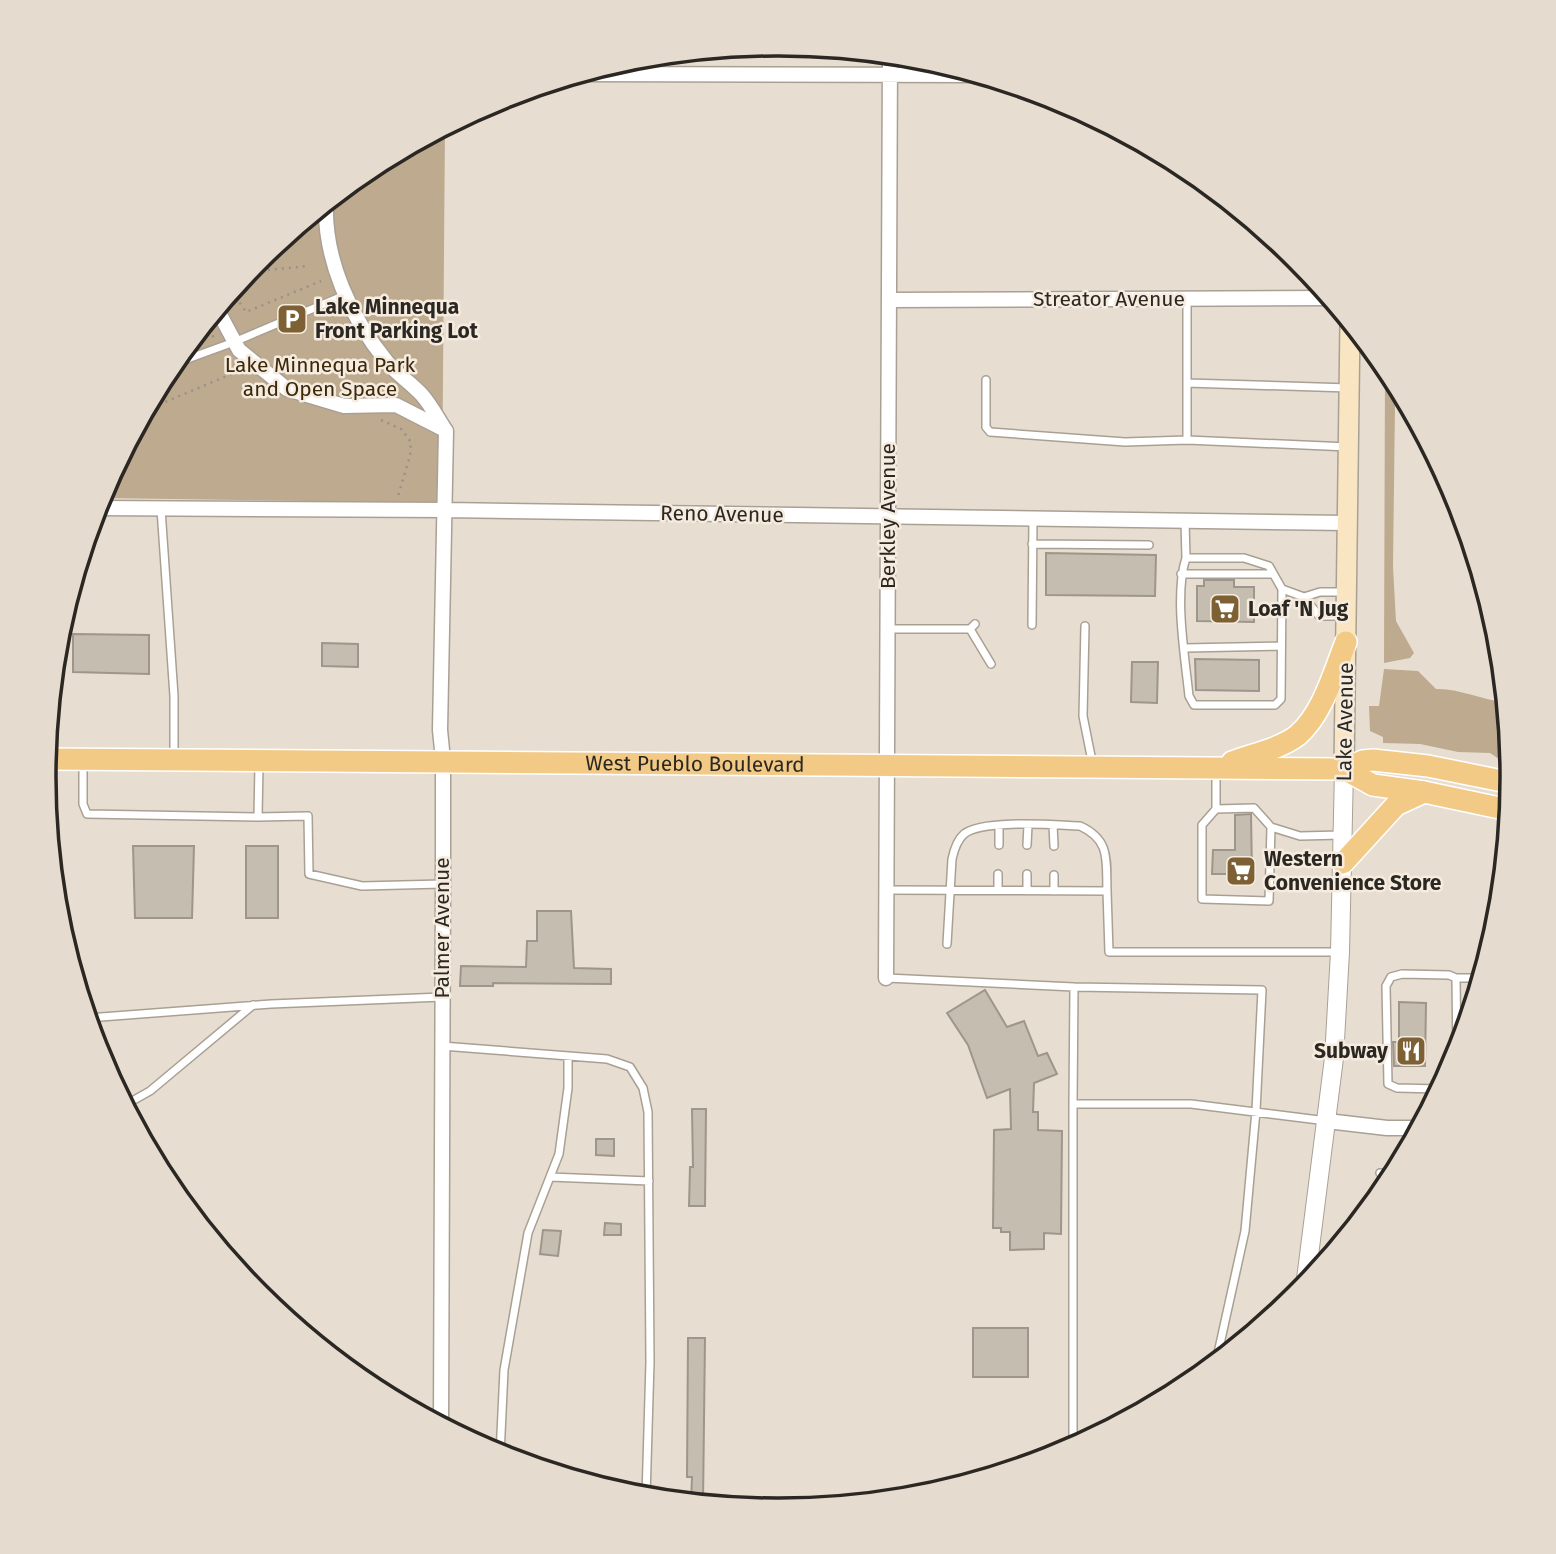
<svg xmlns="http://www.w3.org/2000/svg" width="1556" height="1554" font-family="'Fira Sans',sans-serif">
<rect width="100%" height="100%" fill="#e7ded1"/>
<path fill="#beab8f" d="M445,127l-3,376 -343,-5 68,-128 91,-111 111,-91z
M1385,365l12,21 -2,18 -2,163 3,54 18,32 -4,5 -26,5z
M1384,669l34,2 18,18c23,-1 45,11 69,13l6,61 -9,-2 -12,-8 -32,-1 -38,-8 -37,-1v-6l-13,-6 -1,-25h10z"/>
<path fill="#c6bdb1" stroke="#9e968a" stroke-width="2" d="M1046,553l110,2 -1,41 -109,-1z
M1204,580h30v7h20v35l-57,-1v-35h7z
M73,634l76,1v39l-76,-2z
M322,643l36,1v23l-36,-1z
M1195,659l64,1v31l-63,-1z
M1132,662h26l-1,41 -26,-1z
M1251,814l1,60h-40l1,-24h22v-35z
M133,846h61l-2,72h-57z
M246,846h32v72h-32z
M537,911h34l3,57 37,1v15l-118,-1v3h-33l1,-20 65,1 1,-26h10z
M985,990l22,37 17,-6 14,35 9,-3 10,21 -23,9 -1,29h5v18l24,1 -1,103 -17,-1v16l-34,1v-18h-9v-4h-8l1,-98 17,-1 -1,-40 -23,9 -19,-53 -21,-32z
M1399,1002l27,1 -1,63h-31l-1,-24h6z
M692,1109h14l-1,97h-16l1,-39h3z
M596,1139h18v17l-18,-1z
M605,1223l16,1v11h-17z
M543,1230l18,1 -3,25 -18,-2z
M973,1328h55v49h-55z
M688,1338h17l-2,165 -12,-1 1,-25h-5z"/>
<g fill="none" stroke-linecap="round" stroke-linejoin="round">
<g stroke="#a9a094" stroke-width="10">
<path id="service" d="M1187,298v142l161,7
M185,348l5,10
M171,365l63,-23 111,-47
M986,380v47l4,5 135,10 62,-2
M1187,383l162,5
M161,509l13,187v60
M1185,521l1,37h58l25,8 13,23 22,8
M1032,544l117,1
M1186,558c-12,36 -1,99 3,138l5,9h81l6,-6 1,-110
M1181,574h92
M1344,616h-25l-15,-19 16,-5h26
M1032,625l1,-107
M1085,626l-2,90 10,50
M888,629h82l5,-5
M970,629l21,35
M1185,648l96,-2
M83,763v41l4,10 171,3
M259,765l-1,52 50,-1 1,58 53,12 80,-2
M1216,771v38l38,-1 17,19 29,9 42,-1
M1216,809l-14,16v74l67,2 2,-74
M1053,825l1,21
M999,845v-20
M1027,845l1,-20
M1027,874v17
M887,890l220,1 2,61h231
M998,890v-16
M1054,891v-16
M947,944l5,-85c2,-9 5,-19 12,-25 18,-15 91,-9 116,-8 31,14 26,35 27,65
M887,978l187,9 -1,117h118l136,17
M1074,987l188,3 -6,121 -11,120 -29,131
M88,1018l183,-14 171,-7
M442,1046l165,13 23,8 13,21 5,24 2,250 -4,135
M1457,1056l-1,-78h25
M1439,1089l-42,-1 -9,-4 -2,-98 5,-9 11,-3 47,1 7,3
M125,1105l25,-14 103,-86
M1380,1173h15
M550,1177l99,4
M1073,1448v-344
M500,1455l4,-85 24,-137 31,-79 9,-66v-32"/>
</g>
<g stroke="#a9a094" stroke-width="17">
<path id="minor" d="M580,74l397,1
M326,203c-2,58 25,115 61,159 10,12 24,21 35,33 9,10 16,24 24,36l-6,299 3,30v124l-2,541
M889,300l441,-2
M217,309l22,41 48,39 57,17 52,-1 49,25
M96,508l350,2 901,13
M886,978l4,-923
M1327,1121l60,7h32"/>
</g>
<g stroke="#a9a094" stroke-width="20">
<path id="tertiary" d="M1305,1287l29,-229 6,-106 4,-183"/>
</g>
<g stroke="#a9a094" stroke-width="22">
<path id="secondary" d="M1344,769l6,-446"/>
</g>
<g stroke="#fff" stroke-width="24">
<g id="primary">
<path id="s1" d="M46,759l1298,10 19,-8 10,-1 55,6 84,17"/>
<path d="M1232,762c21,-8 48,-13 66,-27 25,-22 36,-63 48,-93"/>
<path d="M1344,769l29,16 51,7 85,18"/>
<path d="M1343,863l53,-58 28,-13"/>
</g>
</g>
<path stroke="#989188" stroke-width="2.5" stroke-dasharray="2 5" stroke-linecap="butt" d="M247,272l61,-6
M232,291l14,21 75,-31
M206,323l8,15
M146,410l95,-40
M381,420l20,9 10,13 -1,14 -12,40"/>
<use href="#service" stroke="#fff" stroke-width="7"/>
<use href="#minor" stroke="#fff" stroke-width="14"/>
<use href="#tertiary" stroke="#fff" stroke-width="18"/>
<use href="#secondary" stroke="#f9e5c2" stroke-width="19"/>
<use href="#primary" stroke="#f2ca86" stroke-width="21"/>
</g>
<defs>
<g id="parking-square" transform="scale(1.575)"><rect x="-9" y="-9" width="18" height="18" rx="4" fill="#7d6034" stroke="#f5ebde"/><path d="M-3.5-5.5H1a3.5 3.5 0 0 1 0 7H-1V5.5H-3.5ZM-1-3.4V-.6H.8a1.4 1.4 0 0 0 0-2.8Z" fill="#fff"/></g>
<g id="supermarket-square" transform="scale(1.575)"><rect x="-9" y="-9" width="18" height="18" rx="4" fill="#7d6034" stroke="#f5ebde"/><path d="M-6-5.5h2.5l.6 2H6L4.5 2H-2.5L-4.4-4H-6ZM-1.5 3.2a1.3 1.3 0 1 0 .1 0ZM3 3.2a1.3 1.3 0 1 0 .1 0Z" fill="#fff"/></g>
<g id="restaurant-square" transform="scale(1.575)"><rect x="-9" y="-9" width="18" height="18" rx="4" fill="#7d6034" stroke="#f5ebde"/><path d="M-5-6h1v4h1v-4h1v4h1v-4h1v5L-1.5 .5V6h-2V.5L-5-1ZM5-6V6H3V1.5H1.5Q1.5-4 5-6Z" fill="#fff"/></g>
</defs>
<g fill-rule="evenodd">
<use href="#parking-square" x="292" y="319"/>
<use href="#supermarket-square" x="1225" y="609"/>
<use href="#supermarket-square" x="1241" y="871"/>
<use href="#restaurant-square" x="1411" y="1051"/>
</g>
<g text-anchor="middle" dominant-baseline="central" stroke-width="5" stroke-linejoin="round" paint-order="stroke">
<g font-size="21" fill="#2b2722" stroke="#f5ebde">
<text x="1109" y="299">Streator Avenue</text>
<text transform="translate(722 514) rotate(1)">Reno Avenue</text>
<text transform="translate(888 516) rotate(-90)">Berkley Avenue</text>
<text transform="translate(1345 722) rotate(-89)">Lake Avenue</text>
<text stroke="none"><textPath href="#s1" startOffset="649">West Pueblo Boulevard</textPath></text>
<text transform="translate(442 928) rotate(-90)">Palmer Avenue</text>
</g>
<g font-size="21" font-weight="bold" fill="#2b2722" stroke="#f5ebde" text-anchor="start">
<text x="315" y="307">Lake Minnequa<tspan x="315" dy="24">Front Parking Lot</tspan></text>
<text x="1248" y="609">Loaf 'N Jug</text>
<text x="1264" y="859">Western<tspan x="1264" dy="24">Convenience Store</tspan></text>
<text x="1388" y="1051" text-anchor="end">Subway</text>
</g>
<g font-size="21" fill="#3c290a" stroke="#f5ebde">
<text x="320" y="365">Lake Minnequa Park<tspan x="320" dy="24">and Open Space</tspan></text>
</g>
</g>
<path d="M0 0H1556V1554H0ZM777 56H779A721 721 0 0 1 1500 777V777A721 721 0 0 1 779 1498H777A721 721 0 0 1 56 777V777A721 721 0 0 1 777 56Z" fill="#e5dbcf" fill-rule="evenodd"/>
<path fill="none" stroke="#2b2722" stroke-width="3.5" d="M777 56H779A721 721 0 0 1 1500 777V777A721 721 0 0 1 779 1498H777A721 721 0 0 1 56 777V777A721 721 0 0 1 777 56Z"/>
</svg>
